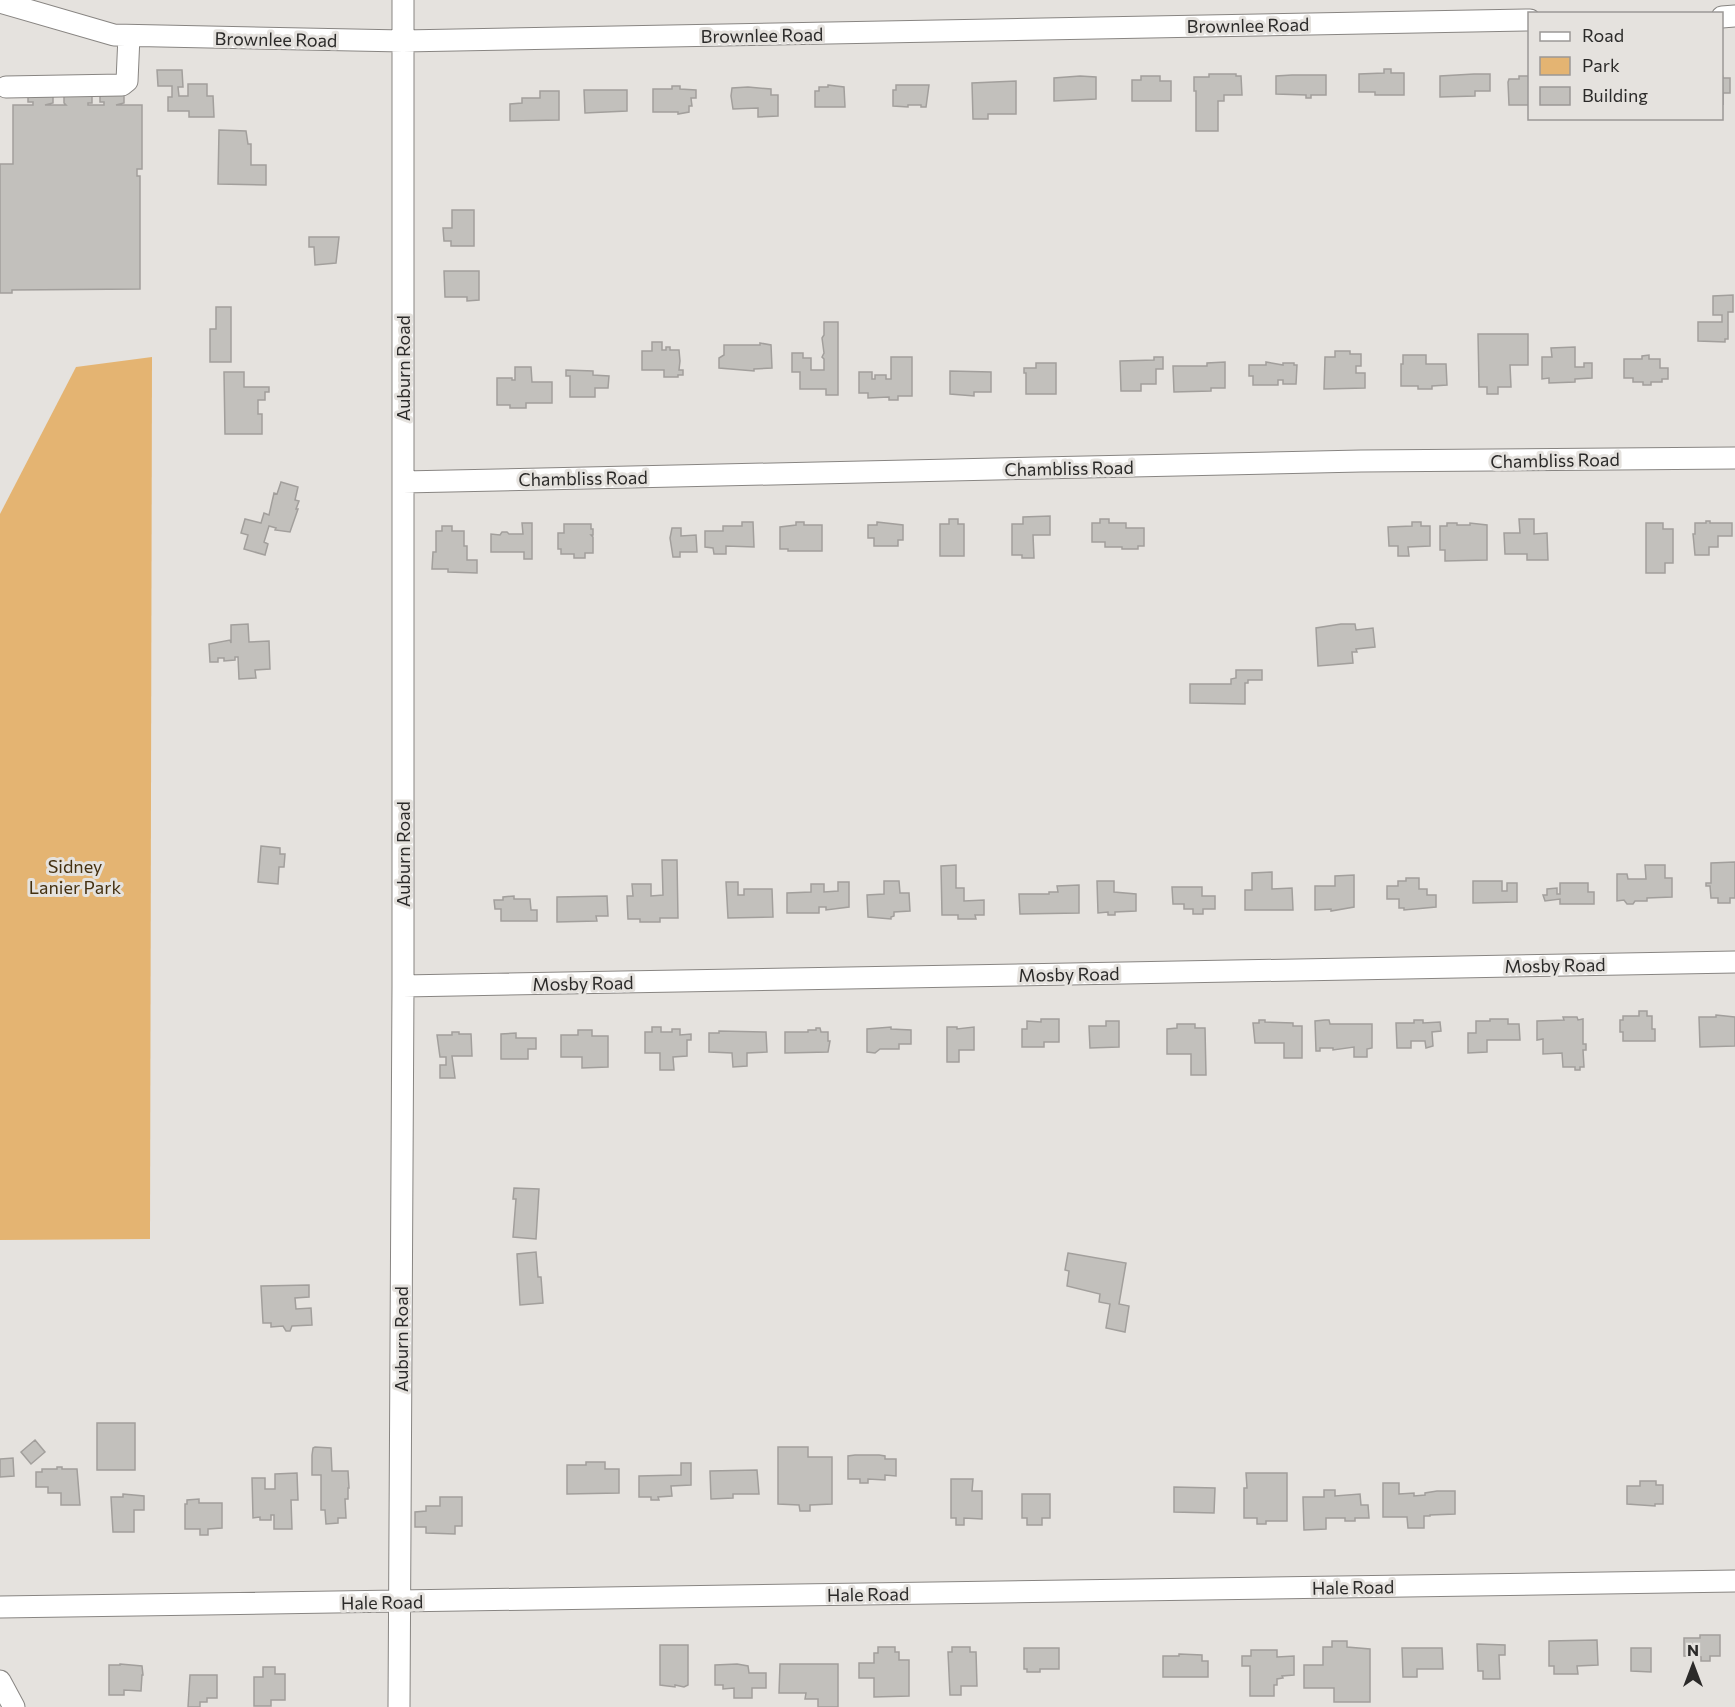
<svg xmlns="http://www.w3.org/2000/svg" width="1735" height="1707" font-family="Commissioner,sans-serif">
<rect width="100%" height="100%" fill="#e5e2de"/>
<path fill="#e4b472" d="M152,357l-2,882 -150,1v-726l76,-147z"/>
<path fill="#c2c0bc" stroke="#a29f9c" stroke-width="1.5" d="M1384,69h7v4h13v22h-29v-3h-16v-18l25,-1z
M157,70h25l1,17h-5l1,9h9v-12h19v12h6l1,21h-25v-6h-21v-14h4v-11h-14z
M1722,73l1,5h7v15h-7v12z
M1209,74h27v2h5l1,19h-18v6h-6v30h-22v-40h-2v-14h15z
M1474,74h16v17h-15v5l-35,1v-21z
M1292,75h34v20h-15v3h-5v-3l-30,-1v-18z
M1080,76l16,1v22l-42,2v-23z
M1141,76h19v5h11v20h-39v-21h9z
M1519,76h9l2,4v25h-21l-1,-23 1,-3h10z
M1016,81v33h-28v5h-15l-1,-36z
M828,85l16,2 1,20h-30v-16h4v-4h9z
M896,85h33l-3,22h-5v-2h-13v2l-15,-1v-16h3z
M672,86h8v3l16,1v8h-5l1,8h-3v6l-11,2v-2h-25v-23h19z
M748,87l23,2v6h7v21l-20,1v-9l-25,1 -2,-13 1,-8z
M584,90h43v21l-42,2z
M540,91h19v29l-49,1v-17l12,-1v-5h18z
M28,94h25v9l-8,2h21l-2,-2v-9h28v9h-4v2h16v-3h-4v-8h24v9l-8,2h26v64h-5v7h3v113l-128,1v3h-12v-129h13v-59h20v-3h-5z
M219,130l27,1 2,13h3v21h15v20l-48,-1z
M452,210h22v36h-23v-5h-7l-1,-13h9z
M309,237h30l-3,26 -21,2 -1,-18h-5z
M444,271h35v29l-12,1v-4h-22z
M1733,295v17h-5v27h-3v3l-27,-1v-19h24v-7h-9v-19z
M216,307h15v55h-21v-33h6z
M824,322h14v73h-12v-6h-26v-17h-8v-19h11v5h8v12h13v-11l-2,-2 2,-4 -2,-15 2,-3z
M1478,334h50v31h-18l1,22h-13v7h-11v-7h-8z
M652,342h10v8h4v-3h4v3h9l1,11 -1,9h4v5h-5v2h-14v-7h-22v-19h10z
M760,343l11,2 1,23 -18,1v2l-35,-3v-10l5,-3v-10h36z
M1575,347v20h9v-4h8v15l-17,1v3l-26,1v-5l-7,1v-22h10l-1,-9z
M1335,351h15v3h11v12h-5v7h9v15l-41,1 1,-32h10z
M1403,355h23v9h20l1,21 -15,1v3h-14v-3h-17v-22h2z
M1649,355v4h11v9h8v11h-6v3h-11v3h-8v-3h-10v-4h-9v-19h18v-3z
M891,357h21v39h-14v4h-9v-3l-21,1v-5h-9v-21h13v7h3v-4h11v4h5z
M1154,357h9v12h-7v15h-15v7h-20l-1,-30 34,-1z
M1225,362v26h-14v3l-37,1 -1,-26h34v-3z
M1266,362l17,3v-2h11v2h3l-1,19h-13v-4h-5v5h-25v-9h-4v-11h17z
M1036,363h20v31h-30v-21h-2v-5h12z
M515,367h16l1,15h20v21h-26v5h-16v-3h-13v-27h15v2h3z
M566,370l27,1v4l16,1 -1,12h-13v9h-25v-21h-4z
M950,371l41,1v20h-17v4l-24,-2z
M224,372h20v15h25v5h-4v8h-7v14h4v20h-37z
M281,482l17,5 -3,13 4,1 -3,8h2l-8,23 -15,-2 1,-2 -7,-2 -5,16 4,2 -3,11 -21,-6 4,-14 -7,-2 4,-14 16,4 3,-10 5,2 5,-22 3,1z
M1050,516v19h-17l1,23h-12v-3h-10v-31h11v-7z
M949,519h9v5h6v32h-24v-32h9z
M1100,519h9v4h17v5h18v18h-6v3h-16v-2h-17v-5h-13v-19h8z
M1519,519h15v15l13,-1 1,27h-21v-6h-22l-1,-21h16z
M1706,521h4v2h22v13h-14v11h-9v8h-14l-2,-21h2v-11h11z
M742,522h11l1,25 -28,-1v8h-12l-1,-6 -8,-1v-16h18v-5h19z
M796,522h8v3h18v26h-34v-2h-8v-22l16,-2z
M877,522l26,3v15h-5v6h-24v-8h-6v-13h9z
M1412,522h9v4h9v20l-22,1 1,9h-11v-10h-9l-1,-19 24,-1z
M522,523h10v36h-8v-7h-33v-18l9,1 2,-3h5l2,2h14z
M1447,523h10v2h13v-2l17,2v35l-42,1v-11h-5v-24h7z
M1646,523h17v6h10v34h-8v10h-19z
M564,524h27v5h2v6h-2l2,2v16h-8v5h-11v-4h-13v-5h-3v-16h6z
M442,526h10v5h12v15h3v14h10v13l-29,-1v-3h-16l1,-17h3v-21h6z
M672,528h9v8l15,-1 1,17h-17v5h-7l-3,-19z
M248,624l1,18 20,-1 1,28 -15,1 1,8 -17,1 -1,-22h-3v3l-11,1v-3h-6v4h-8l-1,-18 21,-4 1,3v-18z
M1341,624h14l1,6 17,-2 2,19 -19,2 1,3h-5l1,11 -35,3 -2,-38z
M1236,670h26v10h-14v3h-3v21l-55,-1v-19h41v-5l5,-1z
M261,846l19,2v6h5l-1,13h-5l-1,17 -20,-2z
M662,860h15l1,58h-18v4h-20v-3h-12l-1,-23h6l-1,-12h19v12l12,-1z
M1735,862v36h-5v5h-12v-5h-7l-1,-12h-4v-3h5v-20z
M956,865v23h8v13l20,-1v15h-9l1,4h-18v-4h-16l-1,-49z
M1645,865h20v13h7v19l-25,1v3h-12l-2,3h-6l-3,-4 -7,1v-27h10l1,5h18z
M1272,872v17l20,-1 1,22h-48v-20h7v-17z
M1354,875v32l-23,4v-2l-16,1v-24h20v-10z
M1406,878h13v11h8v6h9v12l-32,3v-2h-5v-9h-12v-13h11v-5h8z
M884,881h15l1,12h9l1,18 -16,1v4l-3,1v2l-23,-2 -1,-22 17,-1z
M1097,881h17v11l22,2v17l-21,1v3h-7v-3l-10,1z
M1473,881h29v10h5v-8h10v19l-44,1z
M726,882h12v13h6v-6h28l1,28 -45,1z
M838,882h11v25l-23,3v-3h-7v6h-32v-20l24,-1v-8h13v8l14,-1z
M1560,883h28v9h6v12h-34v-5l-15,2 -2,-6h4v-6l10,-1v6h3z
M1079,885v28l-59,1 -1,-20h30v-2h9l-1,-6z
M1172,887h30v9h13v13h-12v5h-10v-5h-9v-5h-11z
M514,896v3h16l1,11h6v11h-36v-12h-6l-1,-9h9v-3z
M607,896l1,20h-12l1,5 -40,1v-25z
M1639,1011h8v5h5v13h3v12h-32v-9h-3v-12h3v-4h16z
M1716,1015l19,2v29l-35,1 -1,-30h17z
M1563,1017h14l1,3 5,-1v25h3v6h-3l1,17h-4v3h-5v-3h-12l-1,-14 -19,1v-15l-6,1v-19l27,-1z
M1041,1019h18v23h-15v5h-22v-18h5v-8l14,1z
M1490,1019h18v5h11l1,16h-33v12l-19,1v-20h8v-12h14z
M1259,1020h6v2l28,1v3h9v32h-18v-15h-29l-2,-20h6z
M1325,1020h4l1,4h42v24l-5,1v8h-13v-10l-21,3v-2h-13v3h-4l-1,-30z
M1414,1020h9v3l17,-1 1,9 -9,1 1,14 -7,2 -1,-7h-14v7h-14l-1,-25h18z
M1106,1021h13v26l-29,1 -1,-22h17z
M1177,1024h18v4h10l1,47h-15v-21h-24v-25l10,-1z
M652,1027h9v5h11v-3h8v6l11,-1v6h-4v16l-14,1 1,13h-14v-17h-15v-21h7z
M891,1027v2l20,1v14h-12v5h-19l-5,4 -8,-1v-23z
M947,1027h10v2l17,-2v23h-15v12h-12z
M816,1028h4l1,4h7v9h2l-2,11 -43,1v-21h23v-2h8z
M578,1030h14v6h16v31l-26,1v-11h-21v-22h17z
M719,1031l47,1 1,20 -20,1v13l-14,1 -1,-14 -23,-1v-19h10z
M452,1032h7v2h12l1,22h-20l3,22h-15v-13h6v-8h-6l-3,-22h15z
M516,1033v5h20v11h-8v10h-27v-25z
M514,1188l25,1 -3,50 -23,-2 3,-38h-3z
M536,1252l2,25h3l2,26 -23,2 -3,-51z
M1068,1253l58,10 -7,41 10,2 -4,26 -19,-4 4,-24 -11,-2 1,-8 -33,-8 2,-15 -4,-1z
M309,1285v12l-14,1 1,11 15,-1 1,17 -20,1 -2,5h-4l-3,-5 -12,1v-4h-8l-2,-37z
M97,1423h38v47h-38z
M35,1440l10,12 -14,12 -10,-12z
M315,1447l16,1 1,23h16l1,17h-1v11h-3l1,19h-8v5l-12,1 -1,-14h-4v-35h-9v-20l1,-7z
M778,1447h30v10h24v47l-22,1v6h-10l-1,-6 -21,-1z
M855,1455h24l6,1v3h11v17l-11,-1v5l-17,-1v4h-8v-4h-12v-23z
M13,1458l1,18 -14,1v-18z
M586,1462h19v7h14v24l-52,1v-29h19z
M681,1463h10v22l-20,1 1,10 -14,1 1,3h-8v-3h-12v-21l42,-1z
M57,1467h5v2h15l3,36h-19v-12h-13v-6h-12v-15h6v-3h15z
M757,1470l2,24h-26v4l-22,1 -1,-28z
M297,1473l1,27h-7l1,29h-18v-14h-3v5h-11v-3l-7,1 -1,-40h13v11h10v-15z
M1246,1473h41v48h-21v3h-9v-6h-13v-30h3z
M951,1479h22l-1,12h10v28l-18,-1v7h-8v-7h-5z
M1640,1481h16v4h7v19h-8v2l-28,-2v-18h13z
M1383,1483h16v11l15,-1v3l11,-1v-2l12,-2h18v23l-25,1v1h-6v12h-16l-1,-11h-24z
M1174,1487l41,1 -1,25 -40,-1z
M1324,1490h11v6l25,-2 1,11h7l1,13h-14v3h-10v-3h-19v11l-22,1 -1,-33h21z
M123,1494l21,2v14h-10v22h-21l-2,-35h12z
M1022,1494h28v24h-8v7h-15v-7h-5z
M440,1497h22v29h-7v8l-29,-1v-6h-11v-15l11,-1v-5h14z
M199,1499v4h23v25l-14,1v6h-8v-6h-15v-25h2v-4z
M1700,1635h20v21h-10v5h-9v-4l-17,-1v-18h16z
M1597,1640l1,25 -21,1 1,8h-24v-8h-5v-25z
M1332,1641h15v6l23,2v53h-36v-14h-30v-23h19v-18h9z
M1477,1644l28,1v10h-6l1,24h-17v-8h-5z
M660,1645h28v40l-4,2 -9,-2v2l-15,-2z
M878,1647h17v5h4v8h10v36l-35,1v-19h-15v-15h15v-10h4z
M952,1647h18v5h6l1,34h-16v9h-11l-2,-43h4z
M1024,1648h35v21h-19v3h-13v-3h-3z
M1402,1648h40l1,21h-26v8h-14z
M1631,1648h20v24l-20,-1z
M1251,1650h26v7l17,-1v19l-12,1 1,2 -6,1v6h-3v11h-24v-30h-8v-10h9z
M1179,1654l23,1v6h6v16h-45v-21h16z
M120,1664l22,2 1,9h-1l-1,16 -17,-1v5h-15v-30h11z
M737,1664l11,2 1,7h17v15h-14v10h-18v-10l-11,1v-4h-8v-20z
M780,1664h58v43h-20v-8h-13l1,-6h-27z
M263,1667h12v7h10v26h-14v6h-17v-29h9z
M190,1675h27v23h-10v4h-7v5h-12z"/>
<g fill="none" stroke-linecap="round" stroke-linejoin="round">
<g stroke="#888582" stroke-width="23">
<path id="minor" d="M0,2l114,33 289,6 1127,-21
M1722,17l13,-1
M6,87l116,-2 5,-4 2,-45
M403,482l958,-21 374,-3
M403,986l1332,-24
M0,1607l1735,-26
M0,1681l14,26
M399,1707l4,-721v-986"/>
</g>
<use href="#minor" stroke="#fff" stroke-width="21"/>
</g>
<g text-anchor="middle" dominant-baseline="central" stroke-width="6" stroke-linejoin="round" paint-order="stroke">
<g font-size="18" fill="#2b2a29" stroke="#e5e2de">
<text transform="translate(1248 25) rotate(-1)">Brownlee Road</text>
<text transform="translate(762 35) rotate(-1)">Brownlee Road</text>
<text transform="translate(276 39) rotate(1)">Brownlee Road</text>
<text transform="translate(403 368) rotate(-90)">Auburn Road</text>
<text transform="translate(1555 460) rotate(-1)">Chambliss Road</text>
<text transform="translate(1069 468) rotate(-1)">Chambliss Road</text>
<text transform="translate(583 478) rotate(-1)">Chambliss Road</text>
<text transform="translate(403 854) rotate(-90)">Auburn Road</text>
<text transform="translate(1555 965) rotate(-1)">Mosby Road</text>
<text transform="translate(1069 974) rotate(-1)">Mosby Road</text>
<text transform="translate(583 983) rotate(-1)">Mosby Road</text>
<text transform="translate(401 1339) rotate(-90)">Auburn Road</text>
<text transform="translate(1353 1587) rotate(-1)">Hale Road</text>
<text transform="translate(868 1594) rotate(-1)">Hale Road</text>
<text transform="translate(382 1602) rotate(-1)">Hale Road</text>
</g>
<g font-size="18" fill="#443010" stroke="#e5e2de">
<text x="75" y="866">Sidney<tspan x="75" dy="21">Lanier Park</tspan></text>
</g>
</g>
<rect x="1528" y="12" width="195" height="108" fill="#e5e2de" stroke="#9b9896" stroke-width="1.5"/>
<rect x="1540" y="32" width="30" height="9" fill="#ffffff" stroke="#9b9896" stroke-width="1.5"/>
<text x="1582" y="42" font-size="18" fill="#2b2a29">Road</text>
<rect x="1540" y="57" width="30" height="18" fill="#e4b472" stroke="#9b9896" stroke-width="1.5"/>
<text x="1582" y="72" font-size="18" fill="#2b2a29">Park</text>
<rect x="1540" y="87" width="30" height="18" fill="#c2c0bc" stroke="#9b9896" stroke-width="1.5"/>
<text x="1582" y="102" font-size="18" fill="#2b2a29">Building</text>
<g transform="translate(1693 1665)" stroke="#e5e2de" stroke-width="4.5" paint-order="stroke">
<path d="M0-4.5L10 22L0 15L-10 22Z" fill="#2b2a29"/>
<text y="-9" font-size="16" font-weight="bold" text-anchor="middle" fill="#2b2a29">N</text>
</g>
</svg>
